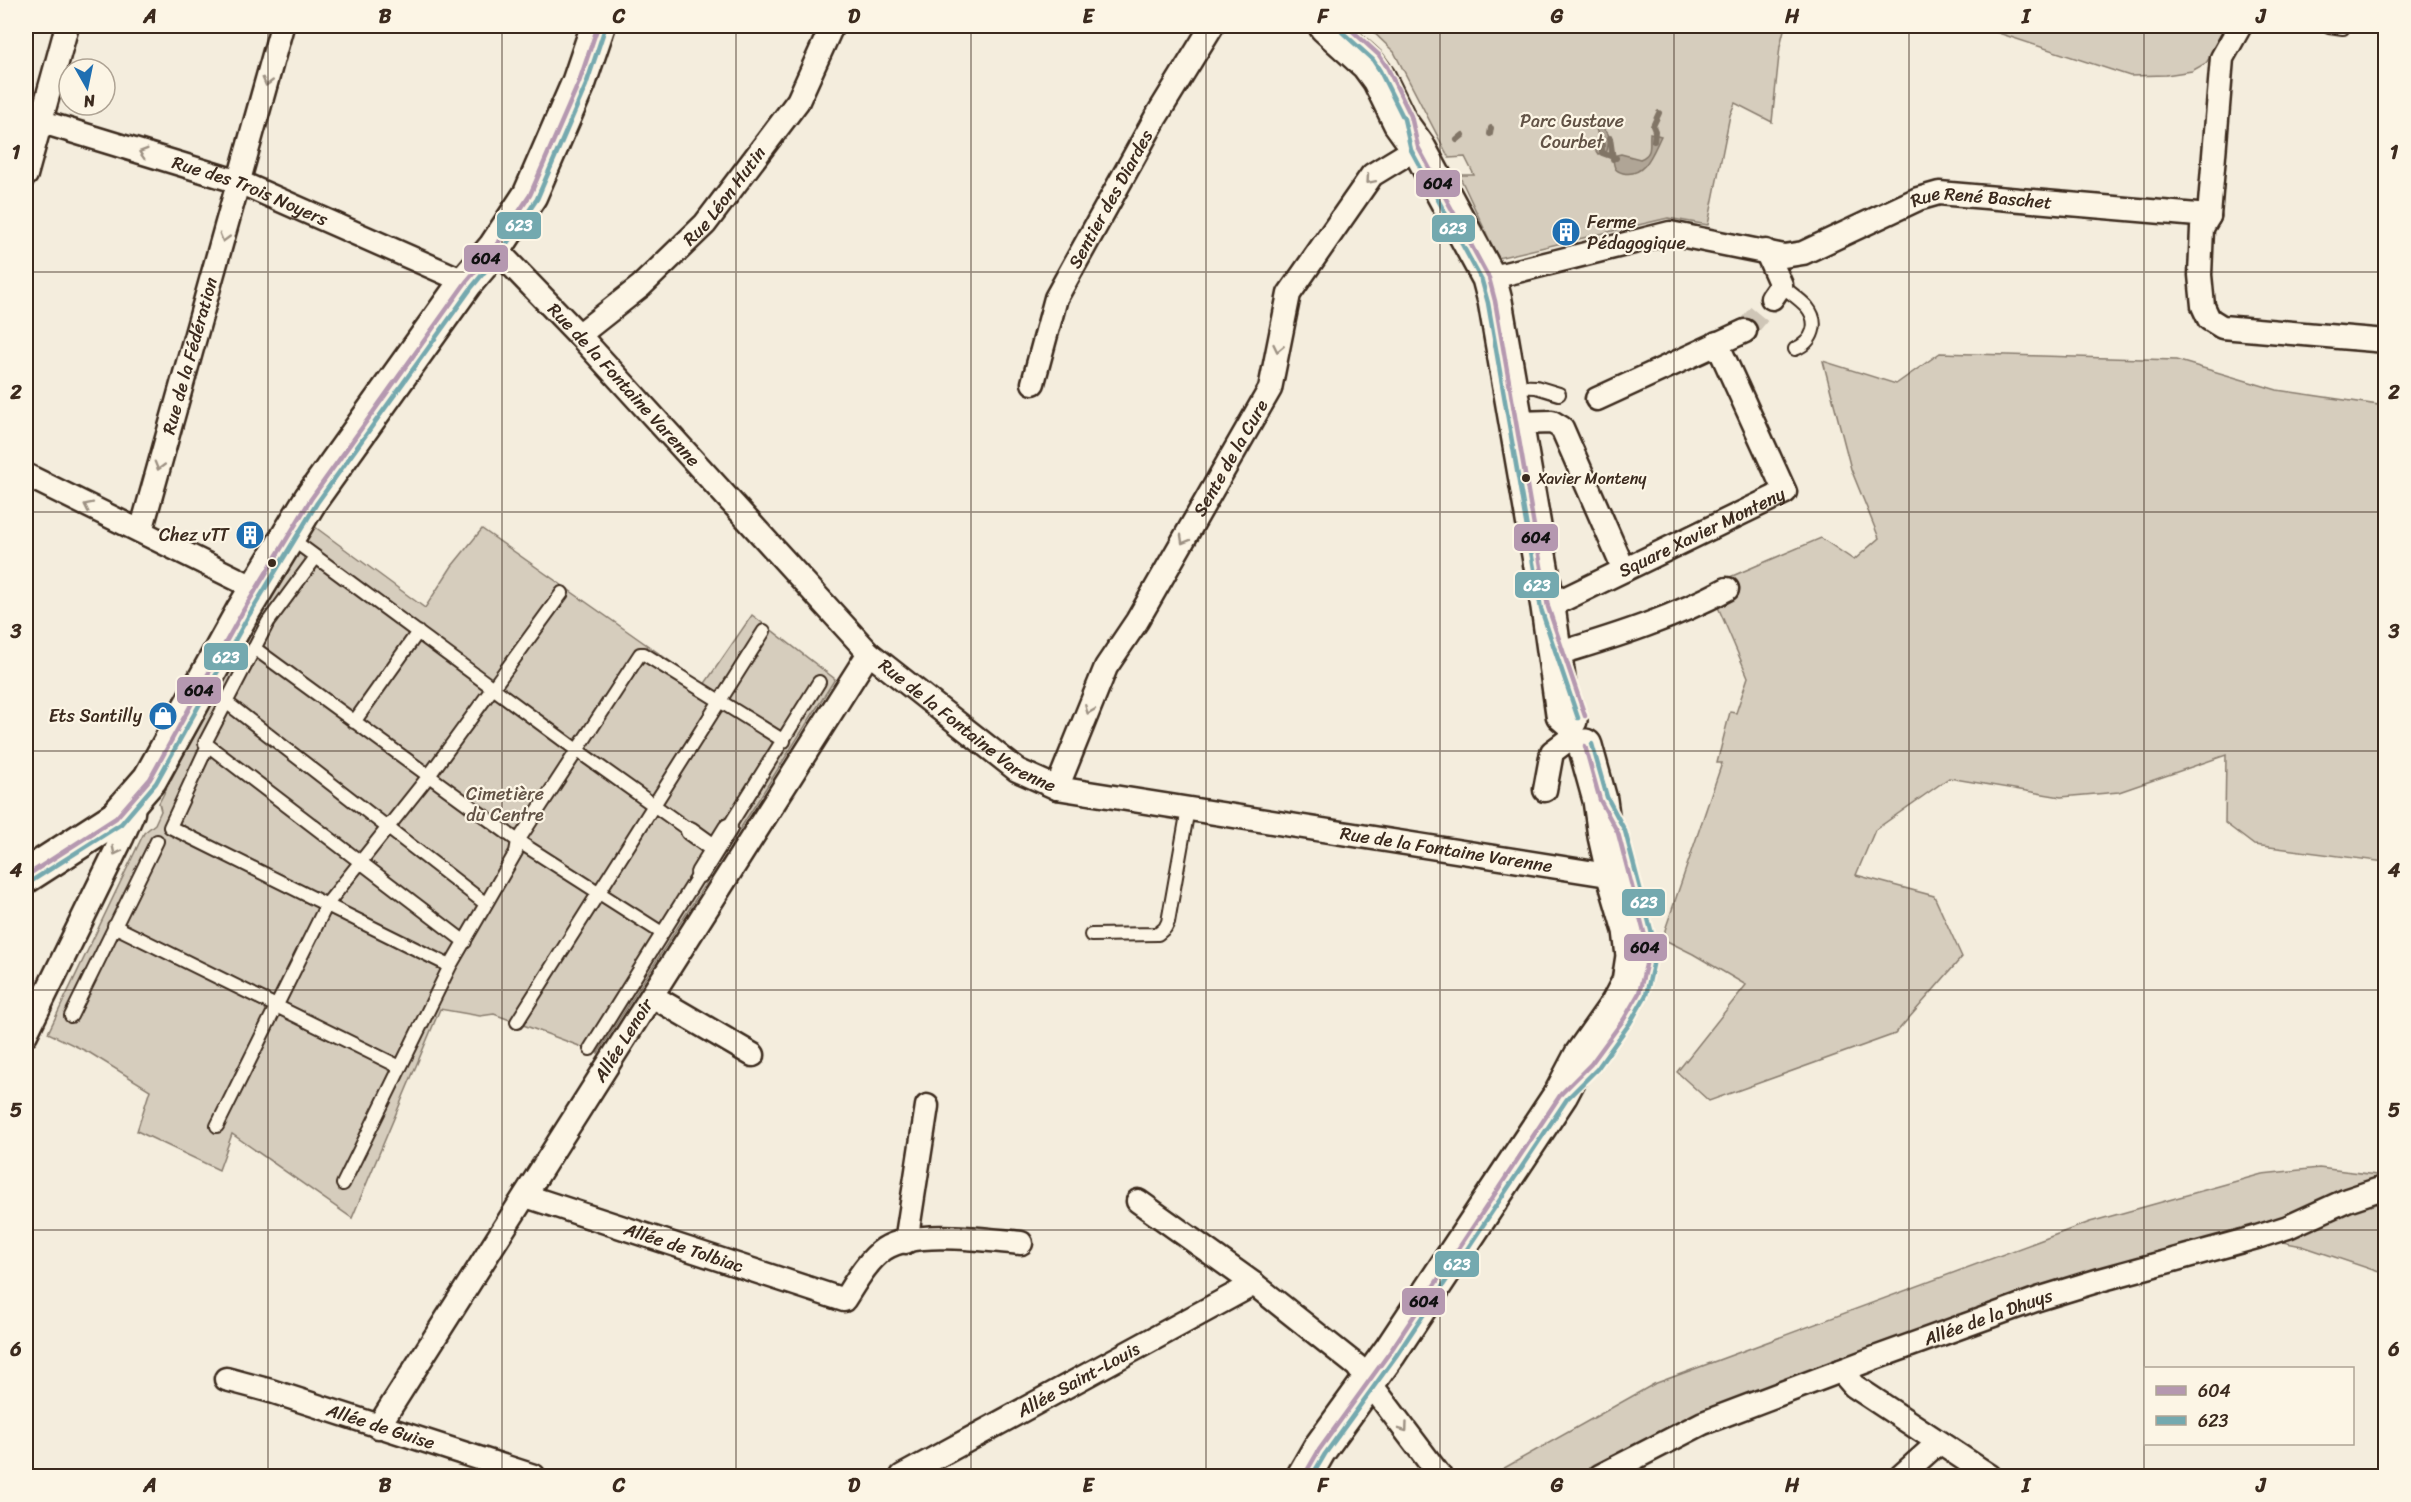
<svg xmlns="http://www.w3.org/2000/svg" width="2411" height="1502" font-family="Sriracha,sans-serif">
<rect width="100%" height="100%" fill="#f4eddd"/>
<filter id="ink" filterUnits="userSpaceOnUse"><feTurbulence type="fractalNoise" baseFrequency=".0167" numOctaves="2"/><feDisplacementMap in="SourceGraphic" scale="12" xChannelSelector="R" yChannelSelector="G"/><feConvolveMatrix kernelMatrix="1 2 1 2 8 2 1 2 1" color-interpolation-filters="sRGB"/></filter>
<g filter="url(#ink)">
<path fill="#d6cdbd" stroke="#887c6e" stroke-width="1.5" d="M1367,26h418l-5,20 -8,76 -37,-19 -5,12 -22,110 -40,-7 -170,40 -39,-83h15l-9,-18 -16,1 -55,-106z
M1977,26h254l-25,37 -14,8 -26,4 -36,1z
M1940,353l236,7 101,30 108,16v456l-131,-17 -29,-22 1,-68 -107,37 -58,5 -112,-19 -74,52 -19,45 78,21 28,61 -67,77 -186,67 -32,-29 69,-87 -53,-31 -28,-14v-10l57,-167h-5l13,-51 6,1 12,-36 -39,-91 112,-48 33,22 25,-22 -28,-69 -28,-108 73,23z
M311,524l114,84 27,-42 30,-37 222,156 48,-70 83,64 -237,374 -104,-39 -14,2 -40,-7 -88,209 -120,-84 -13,36 -82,-39 13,-41 -60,-37 -42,-20 96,-200 11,-9 6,-13 -2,-8 31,-60z
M2319,1168l66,8v98l-83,-28 -45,-9 -385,122 -269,117h-113l164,-92 436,-162 172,-48z"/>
<path fill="#b0a596" stroke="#817466" stroke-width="1.5" d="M1598,125c15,10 11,11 9,26l-9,3 -4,-6 4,-12 -2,-8z
M1650,133l11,3c-8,16 -16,42 -38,37 -8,-2 -9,-5 -10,-14l-5,-2 13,-3 19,5c13,-5 9,-13 10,-26z"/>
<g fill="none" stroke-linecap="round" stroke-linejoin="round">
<path stroke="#817466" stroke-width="6" d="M1490,134l1,-6
M1610,138l3,21
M1457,140l6,-5
M1654,141l1,-10 -2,-5 6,-13
M1602,145v8l14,5"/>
<path stroke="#cfc6b7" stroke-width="22" stroke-dasharray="22 11" stroke-linecap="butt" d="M1745,331l27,-33"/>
<g stroke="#3b2a1e" stroke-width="16">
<path id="service" d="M2329,26l14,2v-2
M1781,285c8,7 19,14 26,22 13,16 6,35 -12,42
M1510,386l26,1 23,7
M289,537l289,214 112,80
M316,557l-48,65 -63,121 260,199
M203,688l23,14 260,202 30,-52 2,-11 -264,-193
M354,722l64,-90
M208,745l-38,82 280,139
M728,828l91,-146
M114,926l286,141
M662,933l-144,-92 122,-187h4l140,87
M1091,935l67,-1 7,-6 3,-6 20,-113
M71,1016l86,-175
M517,1022l247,-391
M590,1049l110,-176
M217,1126l110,-222 101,-127 134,-184
M343,1184l107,-218 36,-62"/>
</g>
<g stroke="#3b2a1e" stroke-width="22">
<path id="pedestrian" d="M690,831l25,18
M700,873l28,-45"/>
</g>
<g stroke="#3b2a1e" stroke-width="27">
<g id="minor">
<path d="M2240,26l-18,32 -13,158 -7,12 -2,47 3,31 6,13 13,8 164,14"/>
<path id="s1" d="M26,117l213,65 227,100"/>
<path d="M26,175l41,-149"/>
<path id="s2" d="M495,248l84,87 290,318 148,117 40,18 557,88"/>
<path d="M1766,251l15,34 -9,13"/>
<path id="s3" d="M1489,278l181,-45 114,23 19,-3 115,-54 21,-6 270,23"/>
<path id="s4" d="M579,335l62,-49 64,-62 93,-123 34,-75"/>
<path id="s5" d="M1033,383l23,-85 100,-181 56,-91"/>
<path d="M1597,399l148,-68"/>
<path d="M1516,423l36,-1 10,6 62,142"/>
<path d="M26,475l231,114"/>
<path id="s6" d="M141,531l141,-505"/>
<path id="s7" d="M1548,607l237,-115 -68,-149"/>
<path d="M1563,652c57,-17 112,-35 164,-63"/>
<path id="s8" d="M1057,788l49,-121 31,-46 133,-232 19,-95 83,-119 46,-28"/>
<path d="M1545,790l7,-38 16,-12"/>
<path d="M652,996l101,59"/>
<path d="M26,1034l96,-196 11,-25 1,-10"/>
<path id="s9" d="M526,1196l318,104c11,-17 23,-39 40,-51 32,-20 101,-9 137,-6"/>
<path d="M1138,1201l116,83 103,82 83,110"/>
<path d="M906,1242l21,-136"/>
<path d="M1841,1371l13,15 136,90"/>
<path id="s10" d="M226,1379l45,12 263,85"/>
<path id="s11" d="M378,1427l491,-774"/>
<path id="s12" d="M902,1476l352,-192"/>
<path id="s13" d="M1600,1476l103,-53 169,-64 166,-60 62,-19 157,-43 31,-10 59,-27 39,-13"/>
<path d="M1901,1476l37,-33"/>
</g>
</g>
<g stroke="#3b2a1e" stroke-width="38">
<path id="secondary" d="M1326,26l42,38 11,15 21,43 18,25 71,131 6,23 53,306 15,107 7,6
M26,876l90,-58 34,-39 93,-168 68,-112 155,-217 29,-34 35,-53 49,-113 19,-56
M1304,1476l15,-26 71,-98 171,-258 20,-38 36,-51 12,-23 4,-26 -3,-26 -16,-54 -9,-40 -5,-36 -15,-54"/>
</g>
<use href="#service" stroke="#fcf5e5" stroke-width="12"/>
<use href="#pedestrian" stroke="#fcf5e5" stroke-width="18"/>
<use href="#minor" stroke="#fcf5e5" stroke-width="22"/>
<use href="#secondary" stroke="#fcf5e5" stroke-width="33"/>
<g stroke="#fcf5e5" stroke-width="9">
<path id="bus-1" d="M1347,26l32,29 8,12 24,49 7,31 71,131 6,23 53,306 37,109
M26,876l90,-58 34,-39 93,-168 68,-112 155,-217 29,-34 35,-53 49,-113 19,-56
M1304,1476l15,-26 71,-98 171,-258 30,-30 33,-45 15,-26 7,-28 -1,-29 -27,-103 -18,-33 -15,-54"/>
</g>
<g stroke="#fcf5e5" stroke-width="9">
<path id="bus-2" d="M1342,32l31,28 7,11 24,48 7,31 71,131 6,22 53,306 37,109
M30,882l91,-58 35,-41 93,-168 68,-112 155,-216 29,-35 36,-53 49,-114 19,-57
M1312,1476l13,-22 71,-98 171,-257 30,-30 33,-46 16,-28 7,-30 -1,-31 -27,-103 -18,-34 -15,-53"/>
</g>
<use href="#bus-1" stroke="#b598b0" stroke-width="4.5"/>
<use href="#bus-2" stroke="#74a9af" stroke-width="4.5"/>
</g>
<defs><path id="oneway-chevron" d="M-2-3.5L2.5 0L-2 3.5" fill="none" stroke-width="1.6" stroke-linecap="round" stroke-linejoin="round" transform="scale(1.5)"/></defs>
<g stroke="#9c9082">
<use href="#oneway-chevron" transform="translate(267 82) rotate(105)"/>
<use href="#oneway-chevron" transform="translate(143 153) rotate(-163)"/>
<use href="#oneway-chevron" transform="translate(1370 180) rotate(131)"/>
<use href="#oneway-chevron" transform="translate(224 238) rotate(106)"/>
<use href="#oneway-chevron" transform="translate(1278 348) rotate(102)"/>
<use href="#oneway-chevron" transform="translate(159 466) rotate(106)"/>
<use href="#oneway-chevron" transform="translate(88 506) rotate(-154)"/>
<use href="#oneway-chevron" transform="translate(1184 540) rotate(120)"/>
<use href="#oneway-chevron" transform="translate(1089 710) rotate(112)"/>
<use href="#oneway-chevron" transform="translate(116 851) rotate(116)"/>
<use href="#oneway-chevron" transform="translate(1404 1428) rotate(54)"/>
</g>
</g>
<path fill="none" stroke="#3b2a1e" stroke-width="1.5" stroke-opacity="0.55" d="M268,26v1450M502,26v1450M736,26v1450M971,26v1450M1206,26v1450M1440,26v1450M1674,26v1450M1909,26v1450M2144,26v1450M26,272h2360M26,512h2360M26,751h2360M26,990h2360M26,1230h2360"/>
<defs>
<g id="building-disc" transform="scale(1.5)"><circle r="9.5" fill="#1f6fb2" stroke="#fcf5e5"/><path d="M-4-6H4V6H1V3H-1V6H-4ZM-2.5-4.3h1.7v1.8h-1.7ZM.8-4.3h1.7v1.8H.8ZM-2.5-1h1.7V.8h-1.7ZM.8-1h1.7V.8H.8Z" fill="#fff"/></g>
<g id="shop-disc" transform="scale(1.5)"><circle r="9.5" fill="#1f6fb2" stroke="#fcf5e5"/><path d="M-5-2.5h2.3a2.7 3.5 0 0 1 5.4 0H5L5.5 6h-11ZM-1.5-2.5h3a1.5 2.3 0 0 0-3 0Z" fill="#fff"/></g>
</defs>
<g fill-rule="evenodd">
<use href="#building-disc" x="1566" y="232"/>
<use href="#building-disc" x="250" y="535"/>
<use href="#shop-disc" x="163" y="716"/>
</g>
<g fill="#3b2a1e" stroke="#fcf5e5" stroke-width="2">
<circle cx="1526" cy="478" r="5"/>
<circle cx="272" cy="563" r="5"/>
</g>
<g text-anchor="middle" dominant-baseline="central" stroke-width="4.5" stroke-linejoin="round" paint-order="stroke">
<g font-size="16" fill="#3b2a1e" stroke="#fcf5e5" text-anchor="start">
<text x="1537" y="478">Xavier Monteny</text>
</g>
<g font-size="18" fill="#625346" stroke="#fcf5e5">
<text x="1572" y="121">Parc Gustave<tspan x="1572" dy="21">Courbet</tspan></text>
<text x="505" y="794">Cimetière<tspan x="505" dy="21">du Centre</tspan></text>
</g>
<g font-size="18" fill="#3b2a1e" stroke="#fcf5e5">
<text stroke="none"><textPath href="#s1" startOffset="236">Rue des Trois Noyers</textPath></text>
<text stroke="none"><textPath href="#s4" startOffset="202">Rue Léon Hutin</textPath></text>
<text stroke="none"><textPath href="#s5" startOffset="201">Sentier des Diardes</textPath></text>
<text stroke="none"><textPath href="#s3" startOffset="513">Rue René Baschet</textPath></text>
<text stroke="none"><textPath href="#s6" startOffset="182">Rue de la Fédération</textPath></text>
<text stroke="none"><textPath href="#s2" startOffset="188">Rue de la Fontaine Varenne</textPath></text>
<text stroke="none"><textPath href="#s8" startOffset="374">Sente de la Cure</textPath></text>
<text stroke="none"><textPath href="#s7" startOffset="171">Square Xavier Monteny</textPath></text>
<text stroke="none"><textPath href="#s2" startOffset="674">Rue de la Fontaine Varenne</textPath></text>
<text stroke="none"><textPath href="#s2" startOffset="1178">Rue de la Fontaine Varenne</textPath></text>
<text stroke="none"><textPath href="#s11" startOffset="458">Allée Lenoir</textPath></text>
<text stroke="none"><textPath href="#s9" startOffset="166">Allée de Tolbiac</textPath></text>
<text stroke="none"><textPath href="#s13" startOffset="420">Allée de la Dhuys</textPath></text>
<text stroke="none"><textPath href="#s12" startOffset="201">Allée Saint-Louis</textPath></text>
<text stroke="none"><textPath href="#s10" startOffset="162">Allée de Guise</textPath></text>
</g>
<g font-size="18" fill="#3b2a1e" stroke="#fcf5e5" text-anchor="end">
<text x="1587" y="222" text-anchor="start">Ferme<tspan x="1587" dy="21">Pédagogique</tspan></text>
<text x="229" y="535">Chez vTT</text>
<text x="142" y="716">Ets Santilly</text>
</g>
</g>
<g stroke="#fcf5e5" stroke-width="2">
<rect x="1415" y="169" width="46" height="29" rx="6" fill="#b598b0"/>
<rect x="496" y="211" width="46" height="29" rx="6" fill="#74a9af"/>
<rect x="1431" y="214" width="45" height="29" rx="6" fill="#74a9af"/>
<rect x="463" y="244" width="46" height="29" rx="6" fill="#b598b0"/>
<rect x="1513" y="523" width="46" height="29" rx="6" fill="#b598b0"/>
<rect x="1514" y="571" width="46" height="28" rx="6" fill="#74a9af"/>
<rect x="203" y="642" width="46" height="29" rx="6" fill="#74a9af"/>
<rect x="176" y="676" width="46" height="29" rx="6" fill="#b598b0"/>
<rect x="1621" y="888" width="45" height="29" rx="6" fill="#74a9af"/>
<rect x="1623" y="933" width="45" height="29" rx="6" fill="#b598b0"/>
<rect x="1434" y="1250" width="46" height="28" rx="6" fill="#74a9af"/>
<rect x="1401" y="1287" width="45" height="29" rx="6" fill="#b598b0"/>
</g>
<g font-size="16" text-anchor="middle" font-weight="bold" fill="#fff">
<text x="519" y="231">623</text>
<text x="1453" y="234">623</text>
<text x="1537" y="591">623</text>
<text x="226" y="663">623</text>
<text x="1644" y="908">623</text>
<text x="1457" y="1270">623</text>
</g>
<g font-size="16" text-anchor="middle" font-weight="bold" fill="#111">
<text x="1438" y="189">604</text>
<text x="486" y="264">604</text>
<text x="1536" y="543">604</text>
<text x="199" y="696">604</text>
<text x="1645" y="953">604</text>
<text x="1424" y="1307">604</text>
</g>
<rect width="2411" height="1502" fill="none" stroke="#fcf5e5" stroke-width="66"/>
<rect x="2144" y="1367" width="210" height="78" fill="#fcf5e5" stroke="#afa495" stroke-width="1.5"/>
<rect x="2156" y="1386" width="30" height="9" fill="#b598b0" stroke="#afa495" stroke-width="1.5"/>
<text x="2198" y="1397" font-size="18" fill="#3b2a1e">604</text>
<rect x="2156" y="1416" width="30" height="9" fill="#74a9af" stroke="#afa495" stroke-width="1.5"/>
<text x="2198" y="1427" font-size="18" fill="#3b2a1e">623</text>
<g transform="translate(87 87) rotate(171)"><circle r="28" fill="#fcf5e5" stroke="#afa495" stroke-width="1.5"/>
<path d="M0-4.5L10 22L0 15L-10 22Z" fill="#1f6fb2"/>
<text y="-9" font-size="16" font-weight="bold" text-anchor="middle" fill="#3b2a1e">N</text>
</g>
<rect x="33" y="33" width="2345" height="1436" fill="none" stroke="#3b2a1e" stroke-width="2"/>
<g font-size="20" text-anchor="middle" font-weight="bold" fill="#3b2a1e">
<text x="150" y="23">A</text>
<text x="385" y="23">B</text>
<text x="619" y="23">C</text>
<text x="854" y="23">D</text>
<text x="1088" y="23">E</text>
<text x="1323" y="23">F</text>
<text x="1557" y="23">G</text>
<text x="1792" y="23">H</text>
<text x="2026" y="23">I</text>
<text x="2261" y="23">J</text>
<text x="16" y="159">1</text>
<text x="2394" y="159">1</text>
<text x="16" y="399">2</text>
<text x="2394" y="399">2</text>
<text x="16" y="638">3</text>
<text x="2394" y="638">3</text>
<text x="16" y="877">4</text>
<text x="2394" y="877">4</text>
<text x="16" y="1117">5</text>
<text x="2394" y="1117">5</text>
<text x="16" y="1356">6</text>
<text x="2394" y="1356">6</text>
<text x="150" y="1492">A</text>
<text x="385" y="1492">B</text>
<text x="619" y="1492">C</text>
<text x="854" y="1492">D</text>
<text x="1088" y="1492">E</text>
<text x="1323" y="1492">F</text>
<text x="1557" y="1492">G</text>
<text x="1792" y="1492">H</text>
<text x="2026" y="1492">I</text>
<text x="2261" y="1492">J</text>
</g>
</svg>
